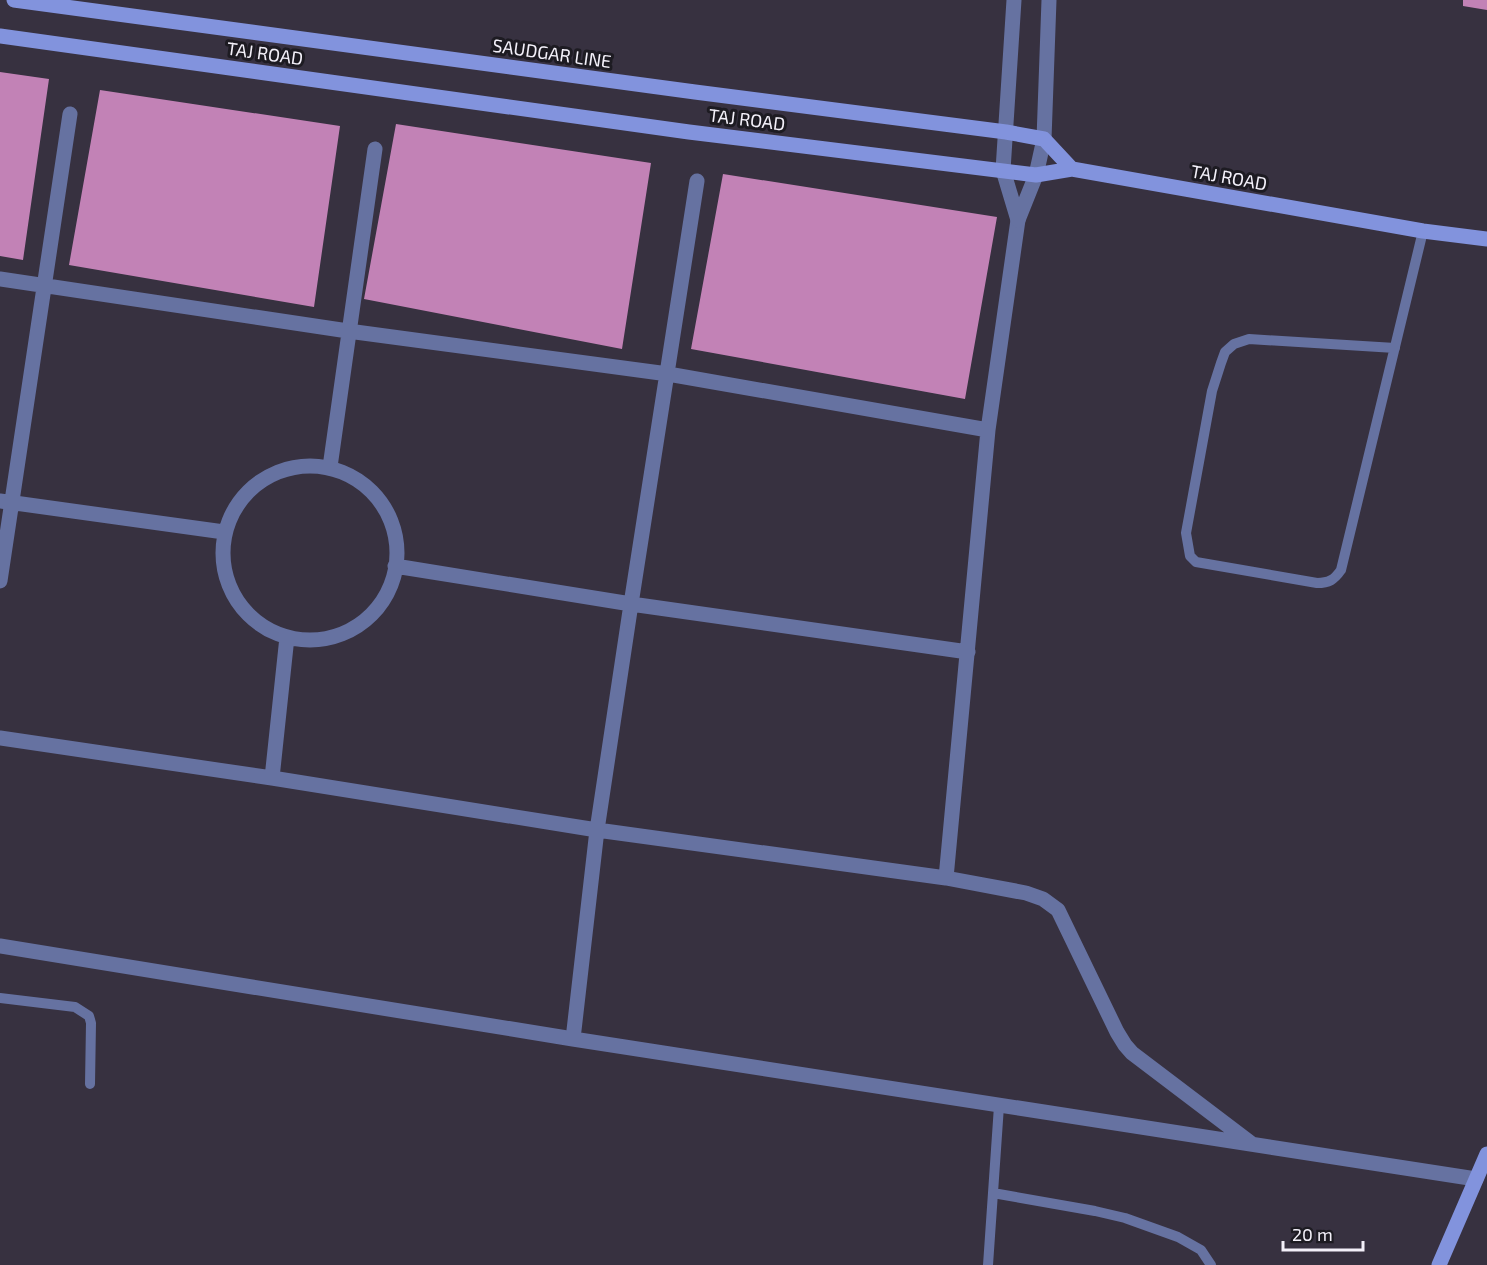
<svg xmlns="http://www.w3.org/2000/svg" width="1487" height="1265" font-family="'Exo 2',sans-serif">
<rect width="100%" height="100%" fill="#373140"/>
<path fill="#c282b6" d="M1463,0h24v10l-24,-4z
M0,72l49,7 -26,181 -23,-4z
M100,90l240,36 -26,181 -245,-42z
M396,124l255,39 -29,186 -258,-50z
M723,174l274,43 -32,182 -274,-50z"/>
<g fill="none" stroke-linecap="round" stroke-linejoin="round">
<path stroke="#6672a1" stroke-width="10" d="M1395,348l-146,-9 -15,5 -9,8 -4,11 -9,28 -26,142 4,23 6,6 121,21c12,0 17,-3 24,-13l82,-339
M0,998l75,9 14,9 2,7 -1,61
M993,1193l102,18 30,7 53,19 23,13 10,15
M988,1265l11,-159"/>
<path stroke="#6672a1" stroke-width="15" d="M0,279l348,52 320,43 320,56
M223 553a87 87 0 1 1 174 0a87 87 0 1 1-174 0Z
M330,467l45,-318
M0,501l224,31
M395,566l236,38 337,48
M0,581l70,-467
M0,738l272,40 325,52 349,48 80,15 17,6 15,11 59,122 8,13 7,8 120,91
M272,778l15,-141
M946,878l42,-448 30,-210
M0,946l573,93 903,140
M573,1039l24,-209 34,-226 66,-423"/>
<path stroke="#6672a1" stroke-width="15" d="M1014,0l-11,170 15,50
M1018,220l18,-45 8,-36 5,-139"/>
<path stroke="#8293dd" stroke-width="15" d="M14,0l681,92 311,40 38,7 28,30
M0,36l689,96 347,43 36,-6 351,62 64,8
M1439,1265l48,-111"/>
</g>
<g text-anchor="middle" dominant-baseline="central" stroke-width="6" stroke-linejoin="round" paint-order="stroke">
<g font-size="18" fill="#f3f0f9" stroke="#1d1b22">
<text transform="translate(265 53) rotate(8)">TAJ ROAD</text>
<text transform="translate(552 53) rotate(8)">SAUDGAR LINE</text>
<text transform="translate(747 119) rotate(7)">TAJ ROAD</text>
<text transform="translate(1229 177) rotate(10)">TAJ ROAD</text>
</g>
</g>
<path d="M1283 1241v9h80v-9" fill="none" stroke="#f3f0f9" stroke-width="3"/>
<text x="1292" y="1241" font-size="18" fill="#f3f0f9" stroke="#1d1b22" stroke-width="4.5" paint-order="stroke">20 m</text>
</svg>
